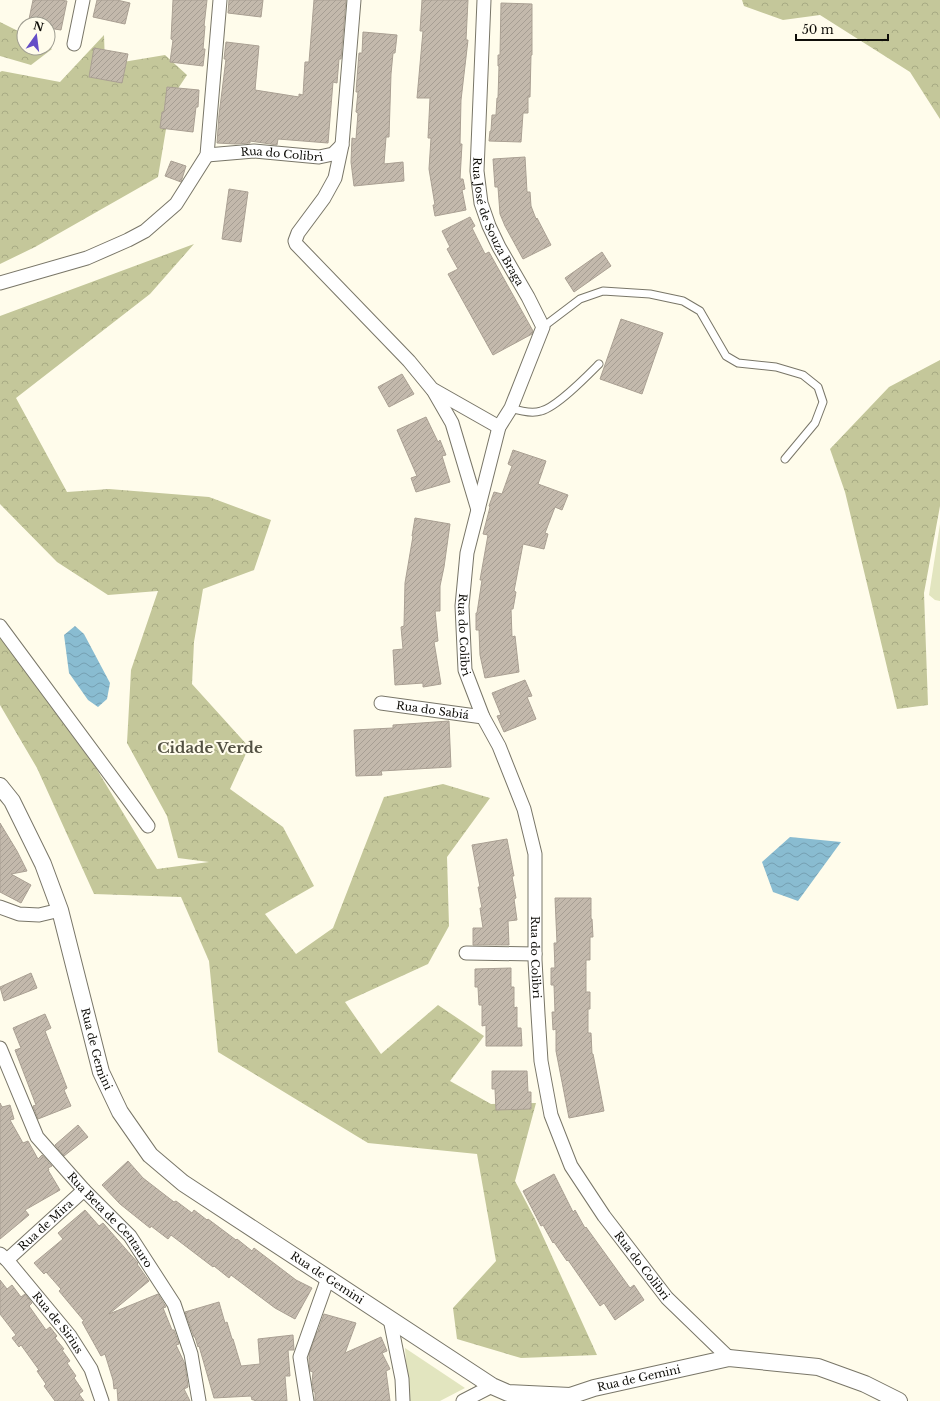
<svg xmlns="http://www.w3.org/2000/svg" width="940" height="1401" font-family="'Libre Baskerville',serif">
<defs>
<pattern id="forest-crowns" width="20" height="18" patternUnits="userSpaceOnUse"><rect width="20" height="18" fill="#c4c79a"/><path d="M2 6a3 3 0 1 1 6 0M12 15a3 3 0 1 1 6 0" fill="none" stroke="#a7aa83"/></pattern>
<pattern id="water-waves" width="16" height="10" patternUnits="userSpaceOnUse"><rect width="16" height="10" fill="#89bcd1"/><path d="M0 5q4-4 8 0t8 0" fill="none" stroke="#75a0b2"/></pattern>
<pattern id="building-hatch" width="6" height="6" patternUnits="userSpaceOnUse"><rect width="6" height="6" fill="#c3b9ac"/><path d="M-1 1l2-2M0 6l6-6M5 7l2-2" fill="none" stroke="#a69e93"/></pattern>
</defs>
<rect width="100%" height="100%" fill="#fffceb"/>
<path fill="url(#forest-crowns)" d="M742,0h198v119l-30,-47 -90,-57 -37,5 -39,-14z
M0,22l24,12v14h24v-1l4,2 -21,16 -31,-9z
M104,35l1,30 60,-10 22,20 -16,24 -13,78 -123,70 -35,17v-192l2,-1 58,11z
M194,244l-44,50 -134,104 51,94 42,-3 100,8 62,23 -17,50 -51,19 -9,53 -2,42 57,63 -19,42 53,38 31,59 -49,28 31,40 37,-26 51,-131 59,-13 47,14 -43,59 2,69 -21,38 -83,38 36,52 57,-49 46,31 -34,45 41,23 45,-1 -21,78 20,38 62,136 -76,3 -64,-19 -4,-31 43,-47 -19,-107 -109,-11 -150,-91 -9,-91 -28,-64 -87,-3 -57,-126 -37,-63v-68l96,131 61,101 52,-7 -31,-4 -11,-42 -40,-73 4,-73 27,-79 -50,4 -51,-33 -57,-58v-188z
M940,360v146l-16,87 4,112 -31,4 -52,-217 -15,-43 59,-62z"/>
<path fill="#e2e5bf" d="M940,524v77l-5,-1 -6,-5z
M405,1348l60,40 -25,13h-31z"/>
<path fill="url(#water-waves)" d="M75,626l9,8 26,49 -3,16 -9,8 -10,-7 -19,-27 -5,-38z
M790,837l51,5 -43,59 -25,-9 -11,-30z"/>
<path fill="url(#building-hatch)" stroke="#aaa093" d="M33,0h26l8,1 -6,29 -13,-2v-4h-20z
M97,0h20l13,3 -5,21 -32,-7z
M173,0h34l-3,26h1l-2,23h2l-2,17 -33,-4 3,-22 -2,-1z
M229,0h34l-2,17 -33,-4z
M314,0h32l-5,59h-2l-2,24 -4,-1 -5,61 -50,-4 -1,6 -27,-4v2l-14,1 -19,-1 2,-28 7,-56h-2l2,-17 33,4 -4,44 44,7v-3l4,1 2,-33h4z
M422,0h46l-2,40h2l-7,60 -1,44h2l-2,35h3l2,10 -3,1 4,20 -31,6 -2,-11h2l-6,-36 2,-31h-3l2,-40h-13l6,-67h-3z
M501,3l31,1v51h-1l-1,42h-2v16h-5l-2,29 -32,-1 1,-10h1l1,-16h4l1,-17h1l1,-32h-1v-11h2z
M363,32l34,3 -2,18h-2l-2,21 -2,63h-3l-2,27 19,-2 1,19 -50,5 -3,-24 1,-24 4,1 2,-26 -2,-1 2,-20h-2l3,-39h3z
M94,48l34,6 -6,29 -33,-6z
M167,87l32,3 -1,17h-2l-3,25 -33,-4 2,-16h2z
M525,157l2,35h3l1,14 5,13 1,-1 14,27 -28,14 -18,-33 -5,-12 -2,-27h-3l-2,-28z
M171,161l15,5 -5,16 -16,-6z
M229,189l19,3 -7,50 -19,-3z
M470,217l5,9 -3,2 13,26 4,-2 44,79 -1,3 -39,21 -45,-81 10,-5 -11,-20 3,-2 -8,-16z
M602,252l9,14 -37,26 -9,-14z
M621,319l42,14 -21,61 -42,-15z
M402,374l12,20 -25,13 -11,-20z
M426,417l12,25 2,-2 6,15 -4,1 8,26 -34,10 -5,-14 6,-2 -20,-46z
M513,450l33,11 -8,23 30,11 -6,15 -7,-3 -10,26 3,1 -4,15 -21,-5 -9,47 2,1 -3,17h-2l1,28 3,-1 4,36 -34,6 -5,-23 -1,-25h-3v-17h1l5,-33h-2l8,-45 -5,-1 7,-27 -1,-1 5,-14 8,2 10,-28 -4,-2z
M415,518l35,6 -6,43 -4,19v25h-5l3,30 -4,1 7,42 -18,3v-4l-28,2 -2,-35 10,-1 -2,-22 3,-1 1,-43 8,-47h-1z
M525,680l7,16 -5,1 9,22 -32,13 -7,-16 4,-1 -9,-22z
M449,721l2,46 -70,4 1,4 -26,1 -2,-46 39,-2v-3z
M0,823l17,28 10,20 -16,3 20,11 -10,18 -21,-11z
M507,839l7,37h-2l4,22 -2,1 3,21 -9,1 1,24h-36v-17h10l-3,-20h2l-4,-21h2l-8,-42z
M555,898h36v21h1l1,18h-3v23h-4v32h4v17h-2v24h3l1,21h1l11,57 -35,7 -13,-67v-22l-3,1 -1,-18h3l-1,-27h-3v-17h4l-1,-25h3z
M511,968v19h3v21l3,-1v21h4l1,18h-36v-21l-4,1v-21h-3l-1,-18h-3v-18z
M31,973l6,15 -33,13 -4,-14z
M45,1014l6,14 -6,3 22,57 -3,2 7,16 -33,13 -5,-13 3,-1 -21,-55 6,-2 -8,-20z
M492,1071h35l1,21h3v17l-35,1 -1,-21h-3z
M0,1103l2,4 8,-2 4,14 -4,1 13,23 5,-2 10,18 4,-4 10,11 -4,2 1,2h-1l12,20 -35,20 4,5 -29,24z
M78,1125l10,12 -24,19 -9,-11z
M128,1161l15,17 31,24 2,-1 16,12 2,-3 13,10 1,-1 28,21 1,-1 15,12 2,-3 42,32 16,8 -17,31 -20,-11 -44,-33 -2,3 -15,-12 -1,1 -42,-32 -3,4 -17,-13 -1,2 -30,-24 -18,-19z
M554,1174l19,38 2,-2 10,18 1,-1 44,61 4,-3 10,15 -29,20 -11,-17 -4,3 -32,-46 -1,1 -13,-19 -1,1 -10,-18 -2,1 -18,-35z
M85,1210l14,16 4,-3 35,40 -1,1 12,17 -40,33 49,-20 8,13 -3,1 9,22h2l5,14 -3,1 9,19 3,23 -4,2 6,12h-72l-1,-13 -3,1 -1,-9 -8,-26 -4,2 -19,-34 2,-1 -25,-30 2,-2 -15,-17 -2,2 -10,-11 29,-24 -5,-6z
M0,1280l7,9 5,-4 9,12 4,-3 7,9 -3,3 17,24 4,-3 7,9 -2,2 9,11 -2,1 8,11 -3,2 9,13 -2,2 9,13 -4,3 5,7h-29l-11,-15 2,-2 -9,-13 2,-1 -18,-25 -2,2 -7,-9 4,-3 -16,-21z
M219,1302l6,21 2,-1 5,17h1l8,27 19,-2 -2,-25 35,-4 1,15h-6l2,26h-5l2,25h-33v-2l-2,1 -1,-4 -37,2 -15,-52 -1,1 -3,-10h-1l-9,-25z
M324,1314l32,9 -11,30 36,-16 6,14 -5,2 8,16 -4,2 4,30h-75v-9h-1l-2,-10 1,-10 -3,-1 -1,-10v-7l8,-22 3,-1h-2z"/>
<g fill="none" stroke-linecap="round" stroke-linejoin="round">
<g stroke="#797668" stroke-width="9">
<path id="service" d="M543,327l37,-28 23,-8 47,3 33,7 17,10 26,45 12,7 38,4 27,8 15,12 5,15 -8,21 -30,36
M511,408c9,3 21,6 30,3 16,-4 46,-35 58,-47"/>
</g>
<g stroke="#797668" stroke-width="15">
<g id="minor">
<path d="M354,0l-12,145 -7,33 -11,20 -26,35 -3,8 1,3 113,117 23,28 67,38"/>
<path id="s1" d="M484,0l-7,171 4,32 8,23 10,21 29,50 15,30 -32,81 -12,19 -32,126 -5,53 3,64 18,47 16,29 25,63 11,45v106l3,54 3,47 10,54 20,51 33,50 63,82 62,60"/>
<path d="M74,44l9,-44"/>
<path id="s2" d="M207,155l47,-4 65,6 14,-3 9,-9"/>
<path d="M0,283l87,-25 41,-18 17,-9 31,-27 31,-49 13,-155"/>
<path d="M433,390l19,33 26,87"/>
<path d="M0,626l148,200"/>
<path id="s3" d="M381,703l102,14"/>
<path d="M0,907l19,7 20,1 21,-5"/>
<path d="M466,953l69,1"/>
<path id="s4" d="M0,1048l37,89 47,53 46,46 44,68 17,50 8,47"/>
<path id="s5" d="M0,1254l7,6 63,76 21,33 11,32"/>
<path id="s6" d="M7,1260l77,-70"/>
<path d="M390,1319l12,60 1,22"/>
<path d="M307,1401l-7,-44 28,-79"/>
<path d="M463,1401l29,-15"/>
</g>
</g>
<g stroke="#797668" stroke-width="18">
<g id="tertiary">
<path id="s7" d="M0,786l12,15 31,63 17,46 41,162 19,40 30,43 33,28 309,203 16,7 62,3 24,-8 135,-30 89,9 47,17 34,17"/>
</g>
</g>
<use href="#service" stroke="#fff" stroke-width="7"/>
<use href="#minor" stroke="#fff" stroke-width="13"/>
<use href="#tertiary" stroke="#fff" stroke-width="16"/>
</g>
<g text-anchor="middle" dominant-baseline="central" stroke-width="4" stroke-linejoin="round" paint-order="stroke">
<g font-size="11" fill="#0f0e09" stroke="#fffceb">
<text stroke="none"><textPath href="#s2" startOffset="75">Rua do Colibri</textPath></text>
<text stroke="none"><textPath href="#s1" startOffset="226">Rua José de Souza Braga</textPath></text>
<text stroke="none"><textPath href="#s1" startOffset="664">Rua do Colibri</textPath></text>
<text stroke="none"><textPath href="#s3" startOffset="52">Rua do Sabiá</textPath></text>
<text stroke="none"><textPath href="#s1" startOffset="1000">Rua do Colibri</textPath></text>
<text stroke="none"><textPath href="#s7" startOffset="282">Rua de Gemini</textPath></text>
<text stroke="none"><textPath href="#s4" startOffset="207">Rua Beta de Centauro</textPath></text>
<text stroke="none"><textPath href="#s6" startOffset="52">Rua de Mira</textPath></text>
<text stroke="none"><textPath href="#s1" startOffset="1336">Rua do Colibri</textPath></text>
<text stroke="none"><textPath href="#s7" startOffset="618">Rua de Gemini</textPath></text>
<text stroke="none"><textPath href="#s5" startOffset="90">Rua de Sirius</textPath></text>
<text stroke="none"><textPath href="#s7" startOffset="966">Rua de Gemini</textPath></text>
</g>
<g font-size="15" font-weight="bold" fill="#525042" stroke="#fffceb">
<text x="210" y="747">Cidade Verde</text>
</g>
</g>
<g transform="translate(36 36) rotate(14)"><circle r="19" fill="#fffceb" stroke="#9f9d91"/>
<path d="M0-3L7 15L0 10L-7 15Z" fill="#644ec7"/>
<text y="-6" font-size="11" font-weight="bold" text-anchor="middle" fill="#0f0e09">N</text>
</g>
<path d="M796 34v6h92v-6" fill="none" stroke="#0f0e09" stroke-width="2"/>
<text x="802" y="34" font-size="12" fill="#0f0e09" stroke="#fffceb" stroke-width="3" paint-order="stroke">50 m</text>
</svg>
